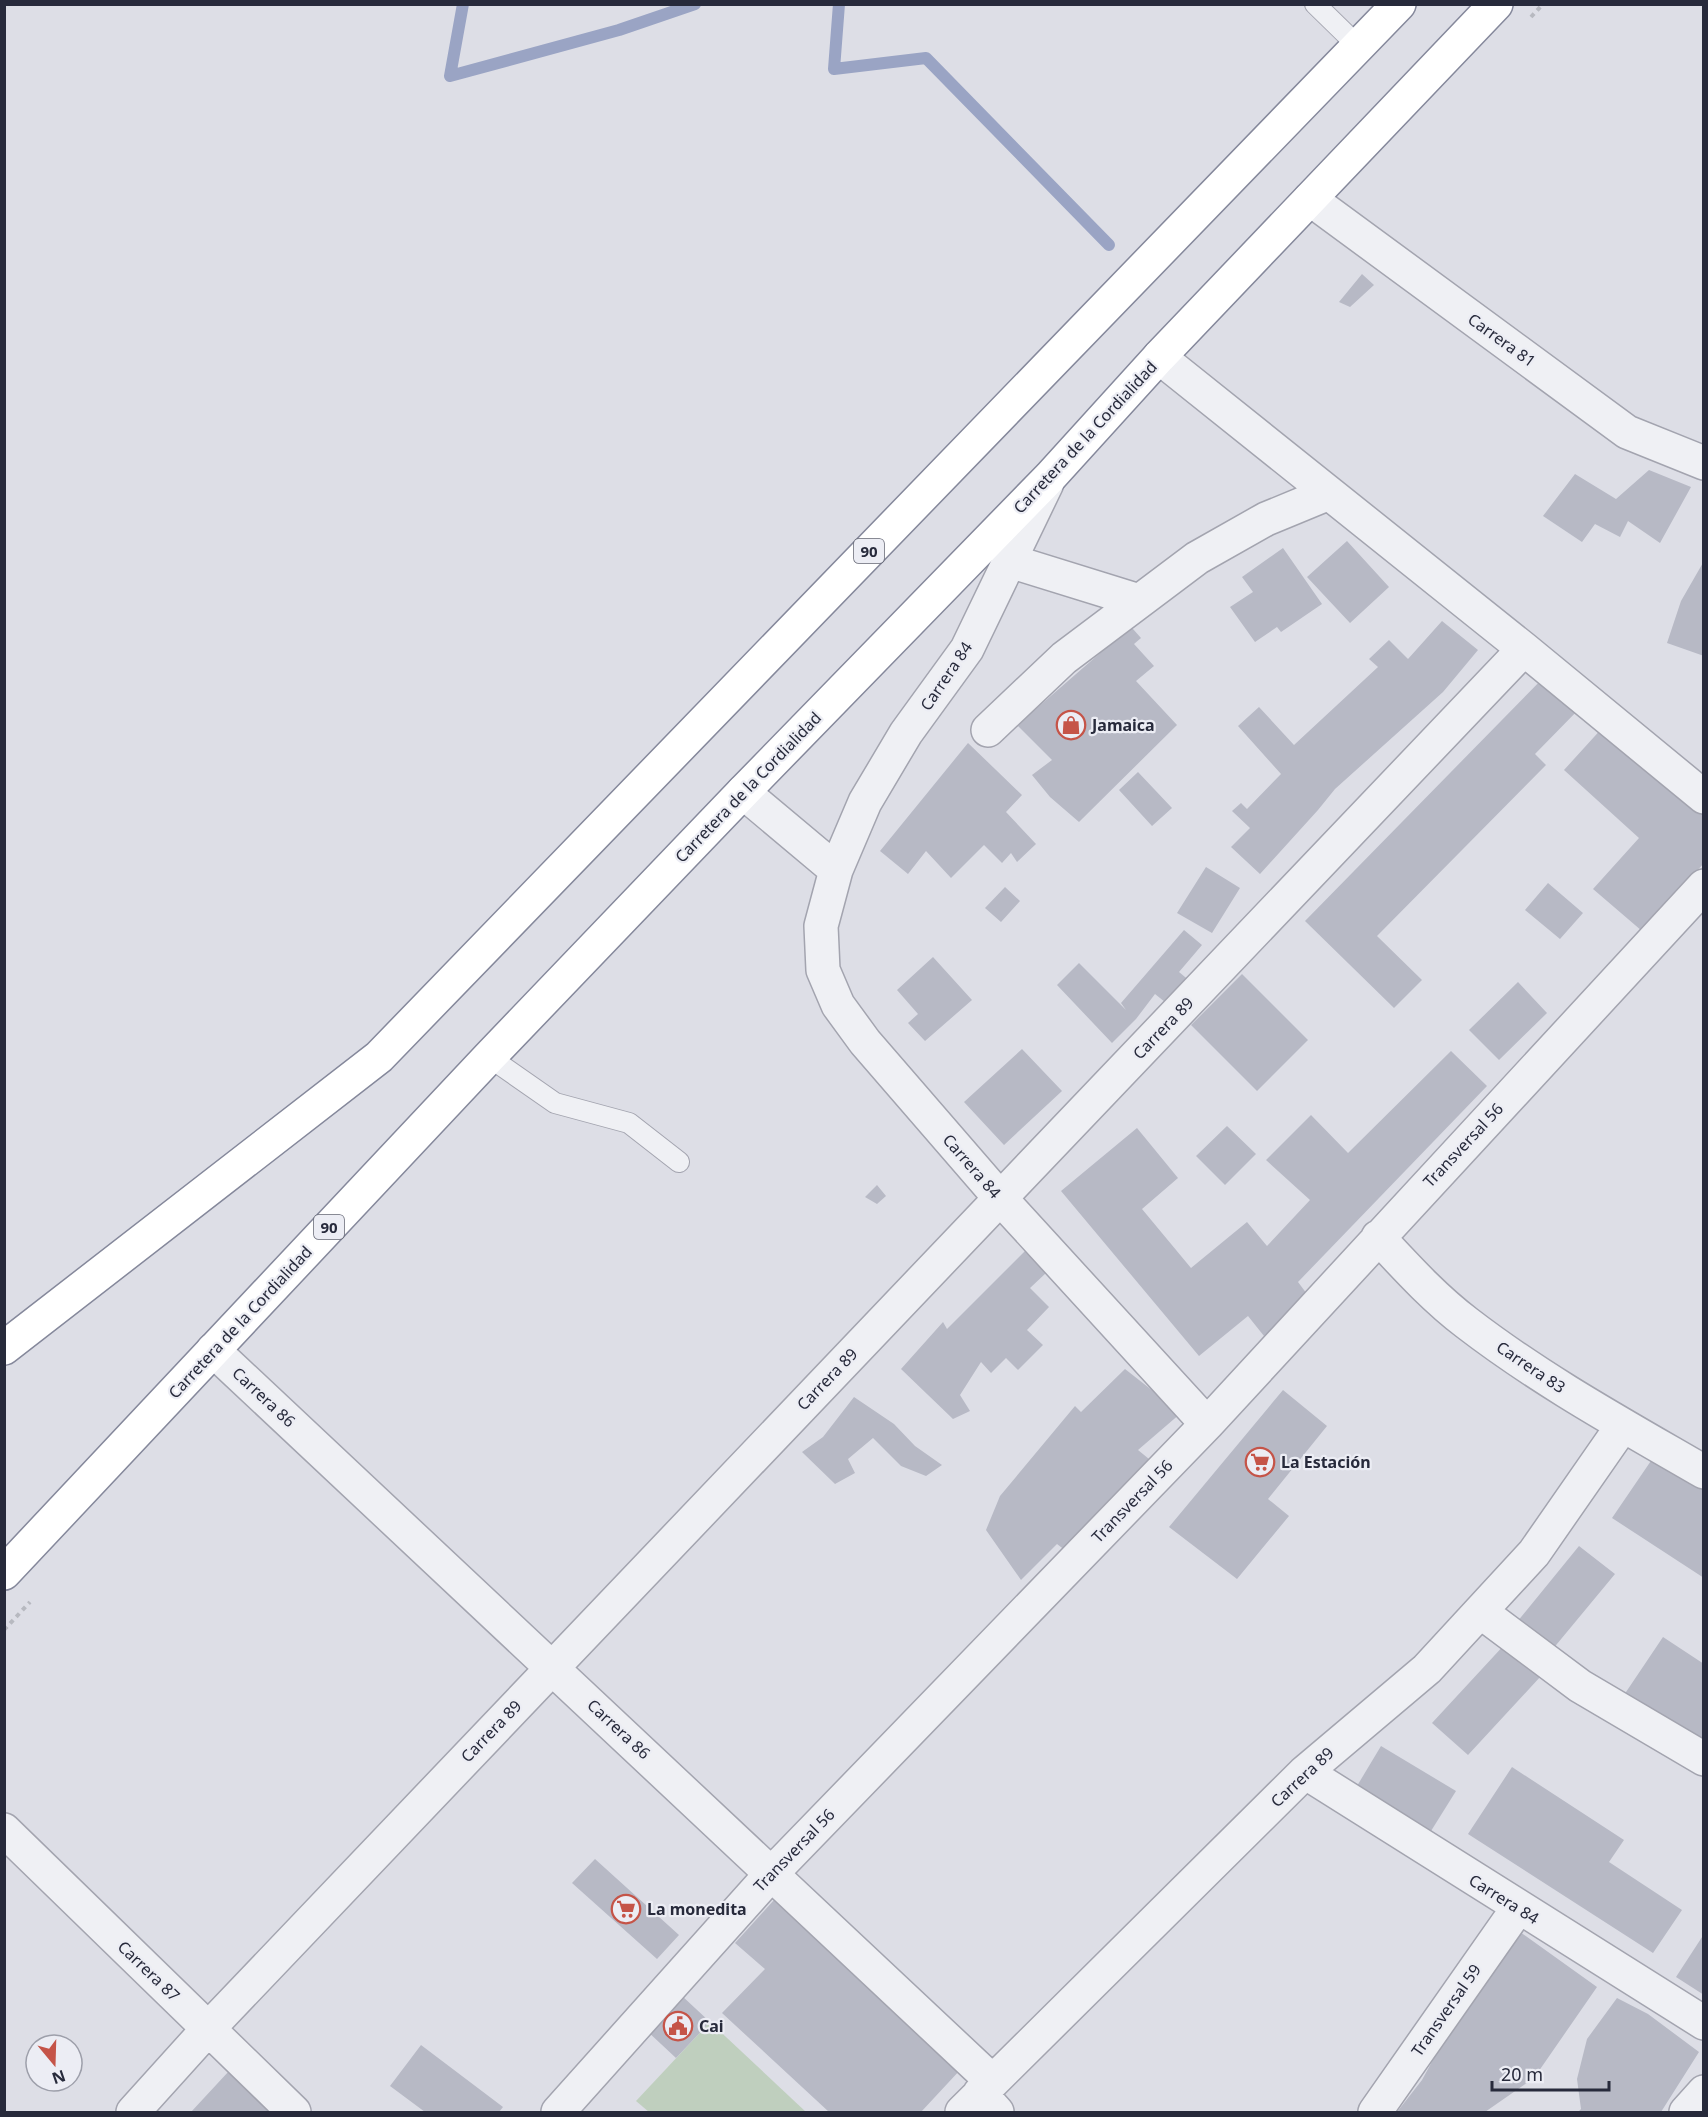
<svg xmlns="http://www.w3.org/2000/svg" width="1708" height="2117" font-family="'Noto Sans',sans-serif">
<rect width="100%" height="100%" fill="#dddee6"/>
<path fill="#bfcfbe" d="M710,2022l96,90h-157l-13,-11z"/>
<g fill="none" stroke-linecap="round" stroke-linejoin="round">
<path stroke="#9aa4c4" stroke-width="12" d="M463,4l-13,72 169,-46 76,-26
M839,4l-5,65 92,-11 183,187"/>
</g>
<path fill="#b7b9c5" d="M1362,274l12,11 -24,22 -11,-5z
M1649,470l42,17 -31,56 -32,-22 -8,16 -25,-13 -13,18 -39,-26 32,-42 41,25z
M1347,541l42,46 -39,36 -43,-46z
M1283,548l39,56 -41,28 -4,-5 -22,15 -25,-35 23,-15 -11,-15z
M1704,561v95l-37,-13 14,-42z
M1125,620l16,18 -7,6 20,22 -18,15 41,44 -98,97 -29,-25 -18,-22 20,-15 -34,-34 12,-12 84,-73 -6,-7z
M1442,621l36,29 -35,42 -108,97 -17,21 -58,64 -29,-27 19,-19 -18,-17 9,-8 6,6 34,-35 -43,-48 21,-19 35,38 84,-78 -9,-8 20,-19 19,19z
M1547,674l34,33 -46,47 11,11 -169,171 45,44 -28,28 -89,-87z
M1604,726l100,88v49l-62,68 -49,-42 46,-51 -75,-68z
M968,743l54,52 -16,17 30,32 -19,18 -6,-9 -9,10 -18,-18 -33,33 -25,-27 -18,23 -28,-23z
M1138,772l34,36 -20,18 -33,-36z
M1206,867l34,21 -28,45 -35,-20z
M1548,883l35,30 -23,26 -35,-29z
M1005,887l15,14 -19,21 -16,-14z
M1184,930l18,15 -23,27 12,10 -21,24 -15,-12 -19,25 -24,24 -55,-58 22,-22 47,47 -5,-7z
M933,957l39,43 -47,41 -17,-18 10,-9 -21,-24z
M1242,974l66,66 -51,51 -66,-66z
M1518,982l29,31 -48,47 -30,-30z
M1022,1049l40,42 -58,54 -40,-43z
M1451,1051l36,35 -189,196 12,16 -46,38 -16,-20 -49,40 -138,-165 76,-63 41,50 -36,31 49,59 56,-46 20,24 43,-46 -44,-40 45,-45 37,38z
M1227,1126l29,28 -31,31 -29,-29z
M877,1185l9,11 -9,8 -12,-7z
M1025,1251l21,22 -16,15 19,19 -22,23 16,15 -25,25 -12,-12 -15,15 -10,-11 -21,33 10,16 -17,8 -52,-50 42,-47 4,7z
M1125,1369l56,44 -43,37 11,9 -79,95 -13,-10 -36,36 -35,-50 14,-34 75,-90 6,6z
M1283,1390l44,36 -59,73 21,17 -52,63 -68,-52z
M854,1397l40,27 21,22 27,19 -16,11 -25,-10 -28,-28 -25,21 7,14 -20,11 -33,-32 21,-15z
M1657,1452l47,31v95l-92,-60z
M1579,1546l36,28 -63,76 -35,-28z
M1663,1637l41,27v81l-80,-50z
M1506,1643l35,33 -73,79 -36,-32z
M1381,1746l75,45 -25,40 -74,-45z
M1512,1767l112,73 -15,22 73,48 -29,43 -185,-119z
M595,1859l84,76 -22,24 -85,-76z
M774,1900l187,169 -40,43h-92l-107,-99 43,-44 -30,-26z
M1520,1932l77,55 -63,91 -49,34h-88l25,-32 30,-55z
M1704,1934v61l-28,-18z
M681,1995l29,27 -34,36 -30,-28z
M1617,1998l31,16 51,38 -38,60h-83l3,-3 -4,-30 10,-40z
M421,2045l82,62 -4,5h-74l-35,-26z
M229,2071l42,41h-80z"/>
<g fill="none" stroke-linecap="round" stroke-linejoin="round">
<g stroke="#a3a4af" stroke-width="22">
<path id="lane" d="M1315,4l43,42
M489,1057l66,46 74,20 50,39"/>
</g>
<g stroke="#a3a4af" stroke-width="36">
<path id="street" d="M1310,199l317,233 77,31
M1159,357l365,292 180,148
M1047,483l-80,166 -61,84 -41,69 -29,68 -15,56 2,44 15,35 27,37 135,156 207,226
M1010,561l129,40
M988,730l76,-72 133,-100 69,-39 63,-26
M743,792l93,78
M1378,1237c28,30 56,61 89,86 74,57 156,102 237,149
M213,1350l779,731 -12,12 17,19
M1481,1612l99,74 124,73
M1305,1772l399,251
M4,1830l290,282
M133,2112l75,-83 1316,-1380
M558,2112l214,-239 435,-449 497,-538
M962,2112l343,-340 122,-103 107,-116 89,-128
M1375,2112l143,-204
M1686,2112l18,-20"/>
</g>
<g stroke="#85889b" stroke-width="36">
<path id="highway" d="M4,1348l375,-291 1020,-1053
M4,1573l485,-516 254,-265 307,-315 109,-120 337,-353"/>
</g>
<path stroke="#b7b9c0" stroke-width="4" stroke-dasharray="4.5 4.5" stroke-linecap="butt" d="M1531,17l12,-13
M4,1630l26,-28"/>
<use href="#lane" stroke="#eff0f4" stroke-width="20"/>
<use href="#street" stroke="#eff0f4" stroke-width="33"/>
<use href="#highway" stroke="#fff" stroke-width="33"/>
</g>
<defs>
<g id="shop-ring" transform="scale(1.5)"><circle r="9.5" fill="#ecedf4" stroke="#c55448" stroke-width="1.5"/><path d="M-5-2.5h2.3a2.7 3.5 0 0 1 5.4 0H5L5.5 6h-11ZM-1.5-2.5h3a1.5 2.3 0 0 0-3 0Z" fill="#c55448"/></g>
<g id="supermarket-ring" transform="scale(1.5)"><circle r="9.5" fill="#ecedf4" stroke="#c55448" stroke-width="1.5"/><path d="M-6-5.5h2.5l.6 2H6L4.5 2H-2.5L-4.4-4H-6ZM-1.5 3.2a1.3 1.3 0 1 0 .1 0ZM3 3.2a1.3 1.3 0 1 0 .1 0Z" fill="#c55448"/></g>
<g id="civic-ring" transform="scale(1.5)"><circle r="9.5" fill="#ecedf4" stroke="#c55448" stroke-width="1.5"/><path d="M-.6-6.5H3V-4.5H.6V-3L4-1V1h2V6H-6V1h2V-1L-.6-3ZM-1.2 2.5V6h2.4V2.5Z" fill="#c55448"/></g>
</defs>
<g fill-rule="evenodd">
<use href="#shop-ring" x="1071" y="725"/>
<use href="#supermarket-ring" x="1260" y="1462"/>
<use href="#supermarket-ring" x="626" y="1909"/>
<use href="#civic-ring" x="678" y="2026"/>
</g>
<g text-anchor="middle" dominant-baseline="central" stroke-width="4.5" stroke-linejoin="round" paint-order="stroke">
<g fill="#ecedf4" stroke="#626472" stroke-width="1.5">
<rect x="854" y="539" width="30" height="24" rx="4.5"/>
<rect x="314" y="1215" width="30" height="24" rx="4.5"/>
</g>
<g font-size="15" font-weight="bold" fill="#272a3b">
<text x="869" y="551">90</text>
<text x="329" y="1227">90</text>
</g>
<g font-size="16" fill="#272a3b" stroke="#ecedf4">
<text transform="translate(1502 340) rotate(36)">Carrera 81</text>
<text transform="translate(1085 437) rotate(-47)">Carretera de la Cordialidad</text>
<text transform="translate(946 676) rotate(-56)">Carrera 84</text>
<text transform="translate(748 787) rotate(-46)">Carretera de la Cordialidad</text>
<text transform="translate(1163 1028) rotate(-46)">Carrera 89</text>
<text transform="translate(1463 1145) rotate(-47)">Transversal 56</text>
<text transform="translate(972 1166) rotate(49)">Carrera 84</text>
<text transform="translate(240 1322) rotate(-47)">Carretera de la Cordialidad</text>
<text transform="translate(1531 1367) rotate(34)">Carrera 83</text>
<text transform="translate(827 1379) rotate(-46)">Carrera 89</text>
<text transform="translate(264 1397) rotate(43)">Carrera 86</text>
<text transform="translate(1132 1501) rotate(-46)">Transversal 56</text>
<text transform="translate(619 1729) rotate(43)">Carrera 86</text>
<text transform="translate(491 1731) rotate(-46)">Carrera 89</text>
<text transform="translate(1302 1777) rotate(-43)">Carrera 89</text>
<text transform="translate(794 1850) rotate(-46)">Transversal 56</text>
<text transform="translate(1504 1899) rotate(32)">Carrera 84</text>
<text transform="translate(149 1971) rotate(44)">Carrera 87</text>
<text transform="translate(1446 2010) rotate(-55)">Transversal 59</text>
</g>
<g font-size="16" font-weight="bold" fill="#272a3b" stroke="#ecedf4" text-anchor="start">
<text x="1092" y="725">Jamaica</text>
<text x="1281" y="1462">La Estación</text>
<text x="647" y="1909">La monedita</text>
<text x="699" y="2026">Cai</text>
</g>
</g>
<rect width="1708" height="2117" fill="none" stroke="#272a3b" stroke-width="12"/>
<g transform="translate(54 2063) rotate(161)"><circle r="28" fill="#ecedf4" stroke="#9d9faa" stroke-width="1.5"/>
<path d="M0-4.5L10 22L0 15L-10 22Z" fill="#c55448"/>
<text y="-9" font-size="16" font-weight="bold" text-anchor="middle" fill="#272a3b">N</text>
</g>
<path d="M1492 2081v9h117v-9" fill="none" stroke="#272a3b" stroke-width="3"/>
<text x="1501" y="2081" font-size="18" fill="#272a3b" stroke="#ecedf4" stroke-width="4.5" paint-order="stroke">20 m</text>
</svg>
